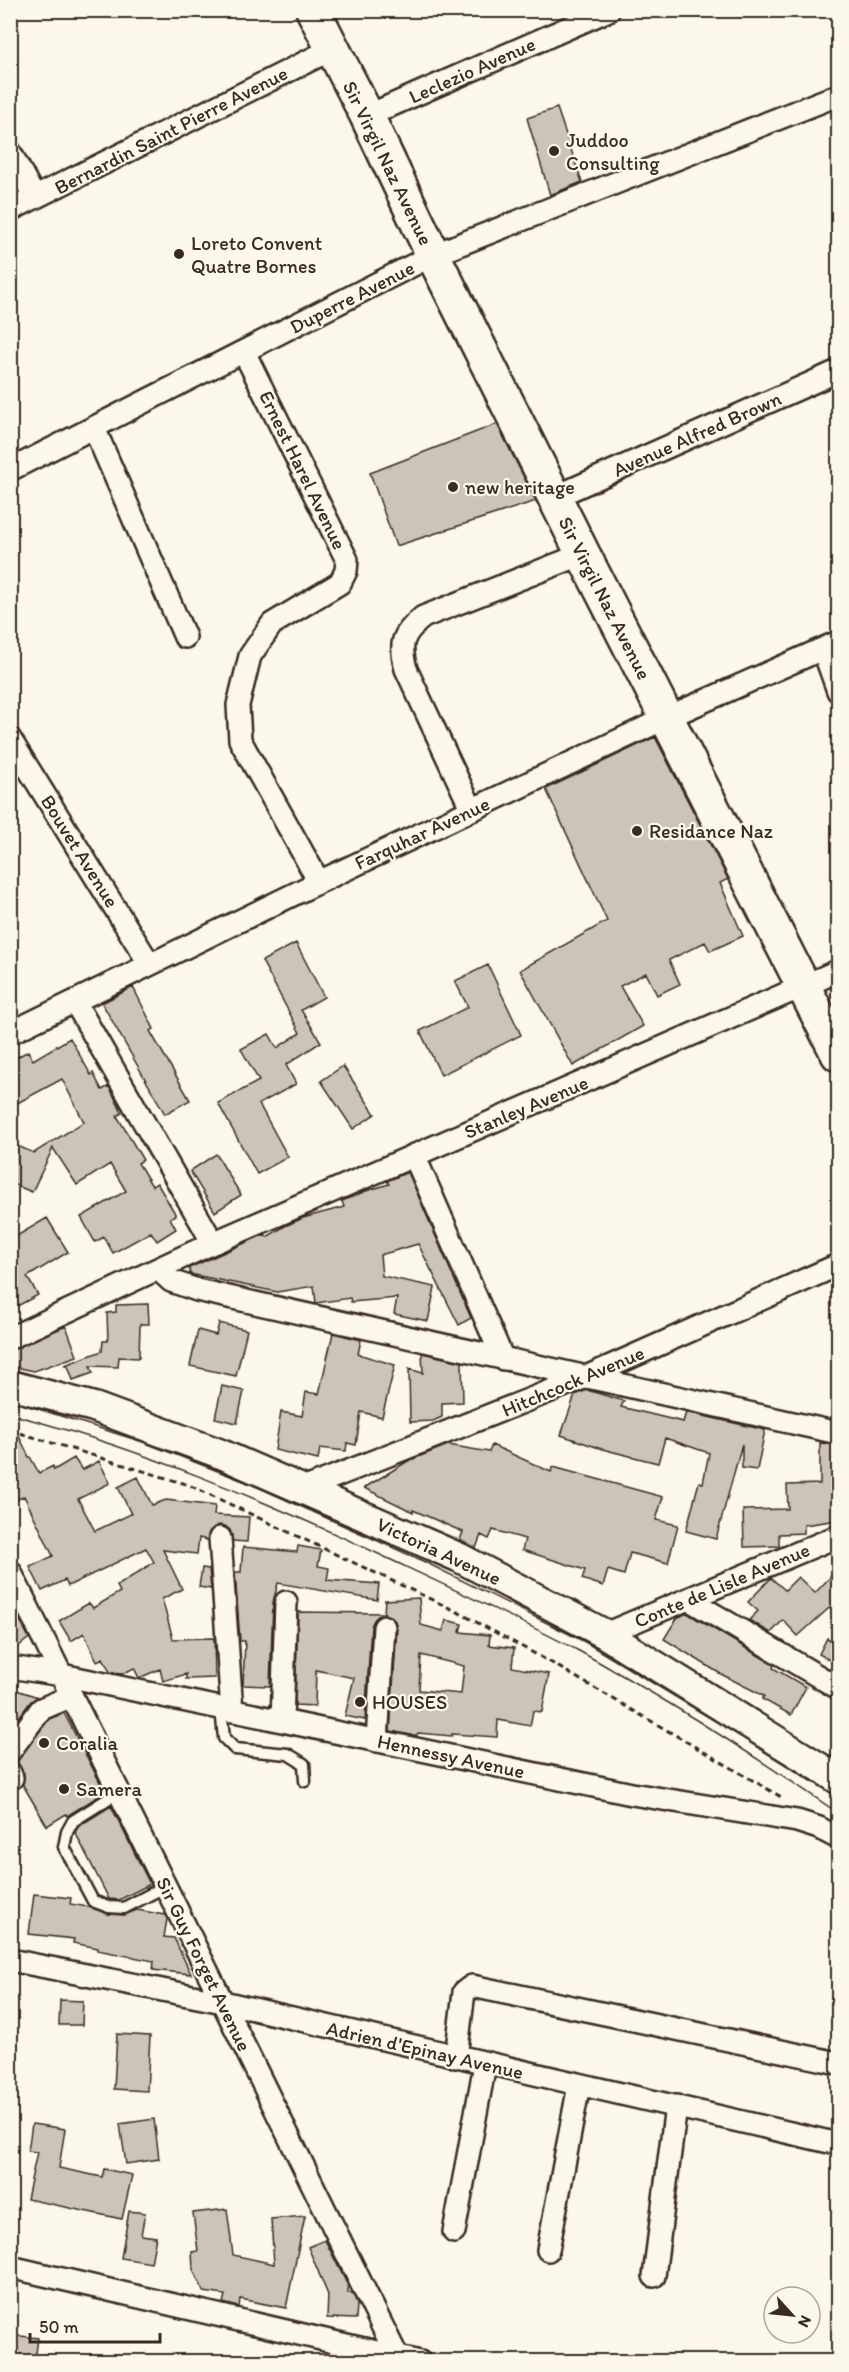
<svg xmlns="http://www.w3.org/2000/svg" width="849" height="2372" font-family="Itim,sans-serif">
<rect width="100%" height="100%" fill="#fbf7ec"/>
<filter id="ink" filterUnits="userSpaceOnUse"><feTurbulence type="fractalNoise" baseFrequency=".0167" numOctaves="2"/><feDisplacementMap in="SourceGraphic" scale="12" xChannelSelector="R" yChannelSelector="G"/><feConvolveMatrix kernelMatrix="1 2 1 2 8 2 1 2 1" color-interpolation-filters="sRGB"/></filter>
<g filter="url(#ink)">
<path fill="#ccc4b9" stroke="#3b2a1e" stroke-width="1.5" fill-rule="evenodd" d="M557,108l25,74 -32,13 -23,-77z
M497,424l39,77 -140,45 -26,-73z
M655,737l73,142 -8,4 23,53 -33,15 -5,-9 -36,18 11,24 -23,11 -11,-22 -26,13 23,40 -70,40 -53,-96 87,-49 -61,-132z
M296,943l28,54 -23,13 20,32 -35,23 10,19 -37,20 29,53 -31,17 -39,-71 41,-22 -18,-32 28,-15 8,14 23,-15 -38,-72z
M488,965l33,70 -80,40 -21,-44 48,-24 -13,-26z
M133,987l21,42 -4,2 40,69 -25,14 -63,-111z
M70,1038l21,37 2,-2 9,17 7,-4 13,27 -5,3 26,44 -5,3 14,23 5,-3 19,32 -6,3 6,11 -19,12 -6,-9 -38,21 -9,-16 -9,5 -14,-25 45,-26 -16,-27 -33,21 -24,-37 -21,44 -22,-9v-28l5,-10 19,8 50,-31 -22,-43 -52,28v-46l18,-10 5,9z
M343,1066l32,48 -22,15 -32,-48z
M216,1154l25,41 -26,17 -25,-41z
M408,1172l63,146 -12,7 -41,-81 -38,11 2,21 53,11 -7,34 -34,-7 3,-16 -46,4 -1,-4 -34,5 -2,-17 -37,6 -87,-18 -1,-6 76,-34 2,3 18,-11 18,-8 41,-11 -2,-6 24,-10 23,-7 -2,-3z
M47,1218l21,34 -41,25 11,18 -28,15v-70z
M148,1304l1,20h-9l-1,34 -20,-1 -1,10 -28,-1 3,7 -20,7 -5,-14 -3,-1 37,-14 1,-10h5l-1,-28 9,-1v-7z
M219,1323l28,7 -11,46 -46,-10 8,-36 18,5z
M66,1326l11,30 -43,15 -24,-5v-16z
M333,1333l28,7 -3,14 37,11 -13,52 -21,-5 -5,33 -9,-2 -1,8 -26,-3 -2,12 -43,-10 6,-38 21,4 4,-24 13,2z
M422,1353l40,9 1,40 -21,1v14l-9,4 -23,1 -1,-53 14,4z
M222,1386l22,5 -7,32 -22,-5z
M587,1390l37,11 -3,6 62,15 3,-10 79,18 -8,40 -15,-2v-24l-26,95 -30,-8 13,-49 4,1 6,-30 -44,-15 -7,25 -56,-14 -41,-14 14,-40z
M10,1417l19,40h1l9,16 14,-7 1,4 20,-12 8,12 17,-9 11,22 -32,16 17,32 36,-17 -13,-27 20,-10 14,28 14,-5 49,6 -1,9 35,2 -2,25 -14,-1 -3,-11 -5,-4 -6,-1 -10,7 -2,8 -8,-2 -2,16 -34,-4 19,39 -20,10 11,40 41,-1 1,40 -29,1v-5l-23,7 -3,-12 -21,9 -5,-10 -12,6 -12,-2 -7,-14 -6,3 -13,-28 -13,8 -12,-20 30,-18 4,5 27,-16 -3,-6 37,-24 -8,-14 -78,38 -3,-6 -23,11 -12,-24 23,-11 -29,-60 -14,7z
M820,1443l18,2v75l-34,5v8l-25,1v12l-35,1 -1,-37 45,-1 -1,-24 33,-1z
M448,1445l41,7 3,-7 59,27 2,-5 110,30 -7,23 22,5 -10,38 -38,-10 -6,22 -16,-5 -5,16 -21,-7 3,-9 -63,-20 3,-11 -32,-9 -4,9 -8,-4 -5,13 -16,-8 3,-8 -50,-22v2l-49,-24 44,-27z
M298,1546l23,4 -3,16 11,2 -2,12 52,4 -2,16 -99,-17 -5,19 -3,84 -27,-1 2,-44h-5l-5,-69h6l2,-25 54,5z
M202,1568l7,1 2,20 -12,-2z
M838,1569v31l-40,36 -15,-16 -12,13 -22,-13 9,-9 -10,-9 23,-24 14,12 13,-13 17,16z
M419,1598l2,27 22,6 3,-11 16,4 -2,8 30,3 -1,10 25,3 -2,19 37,7 -7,38 -9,-1 -3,15 -32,-6 -1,17 -45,-3v2l-34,-3 -1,2h-6l-21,-4 7,-103 -2,-7 -10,-7 -7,2 -7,10 -6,94 -20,-4 9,-38 -38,-8 -1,36 -20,-1 3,-93 86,1 1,-13zM421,1655l43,11 -3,28 -42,-4z
M10,1601l19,37 -19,15z
M687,1613l87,52 -1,3 33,19 -15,28 -29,-16 2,-3 -45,-23 -55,-34 13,-21z
M827,1638l11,6v21l-19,-11z
M10,1688l28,9 -7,4 -21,28z
M64,1713l41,79 -38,24 -1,-2 -19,12 -24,-41 1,-12 -8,-11 33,-43z
M111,1806l39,78 -31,16 -10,-1 -34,-67 4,-6z
M34,1894l37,4 -1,6 19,3 19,7 16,1 13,-5 28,5 2,4 -3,18 10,1 17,36 -38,-4 1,-9 -57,-11 1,-2 -25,-5 1,-4 -45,-5z
M60,2000l23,1 -1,24h-23z
M117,2034l33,2 -3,55 -33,-2z
M154,2119l5,40 -33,5 -6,-40z
M32,2124l33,5 -6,39 43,9 2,-8 28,6 -10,44 -95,-20 10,-47 -9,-1z
M227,2209l6,46 41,9 -3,-45 34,-3 -19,92 -46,-9 -1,8 -16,-4 2,-8 -21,-3 -11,-23 -1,-17 6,-1 -5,-38z
M129,2211l16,2 -4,22 15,2 -5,26 -30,-5z
M325,2240l23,46v7h4l5,10 -1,16 -29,-1 1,-23 -20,-48z
M10,2335l28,3 -3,23h-25z"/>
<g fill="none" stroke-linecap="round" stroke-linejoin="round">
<g stroke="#3b2a1e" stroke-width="15">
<path id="service" d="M221,1709l3,29 11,11 53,5 16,10 1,17
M119,1792l-46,29 -6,11 -3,15 29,54 16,6 15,1 42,-22"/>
</g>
<g stroke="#3b2a1e" stroke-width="26">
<path id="minor" d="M367,116l242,-106
M10,152l25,46
M10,210l322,-161
M244,352l103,208 -1,11 -6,12 -68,41 -22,32 -12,49 2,35 79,142
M94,428l91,209
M10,470l423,-215 405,-160
M555,497l283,-126
M823,649l15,42
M10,739l139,224
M472,810l-66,-141c-7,-26 -4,-35 17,-52l160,-63
M75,1002l138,241
M10,1033l309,-151 347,-164 172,-76
M414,1155l89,204
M158,1269l13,12 26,9 641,143
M10,1338l203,-95 625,-272
M303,1489l283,-112 252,-112
M220,1538l12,173
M10,1571l390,791
M688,1599l150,89
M605,1634l233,-98
M10,1667l52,8 570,119 165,27 22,7 19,10
M282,1721l4,-119
M377,1741l7,-114
M10,1751l31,-42 31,-13
M10,1773l2,5
M10,1960l213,42 615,142
M456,2057l8,-65 8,-6 366,77
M454,2232l31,-168
M548,2250l31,-165
M10,2267l410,95
M654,2276l22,-170"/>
</g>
<g stroke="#3b2a1e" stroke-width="33">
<path id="secondary" d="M10,1385l84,22 127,47 237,103 147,77 233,145"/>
</g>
<g stroke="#3b2a1e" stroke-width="38">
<path id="primary" d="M313,10l54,106 66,139 150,299 255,500"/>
</g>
<path stroke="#3b2a1e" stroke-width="3" stroke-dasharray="6 4.5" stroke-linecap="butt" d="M10,1430l179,55 267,126 94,51 233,136"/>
<use href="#service" stroke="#fbf7ec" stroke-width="10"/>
<use href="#minor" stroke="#fbf7ec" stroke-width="21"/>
<use href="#secondary" stroke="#fbf7ec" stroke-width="28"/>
<use href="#primary" stroke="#fbf7ec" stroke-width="33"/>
<path stroke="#3b2a1e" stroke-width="1.5" d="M10,1400l133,42 103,40 179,80 160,80 229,139 24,17
M10,1414c130,34 256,87 377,144 64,30 129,60 192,93 89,49 176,105 259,162"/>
</g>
</g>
<g fill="#3b2a1e" stroke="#fbf7ec" stroke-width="2">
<circle cx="554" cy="151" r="6"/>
<circle cx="179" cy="254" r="6"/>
<circle cx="453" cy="487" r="6"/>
<circle cx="637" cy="831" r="6"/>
<circle cx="360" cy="1702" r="6"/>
<circle cx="44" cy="1743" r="6"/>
<circle cx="64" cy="1789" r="6"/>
</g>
<g text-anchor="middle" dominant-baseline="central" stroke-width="4.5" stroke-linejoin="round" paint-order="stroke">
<g font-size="20" fill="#3b2a1e" stroke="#fbf7ec">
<text transform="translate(472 70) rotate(-24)">Leclezio Avenue</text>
<text transform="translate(171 130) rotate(-27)">Bernardin Saint Pierre Avenue</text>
<text transform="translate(388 163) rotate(64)">Sir Virgil Naz Avenue</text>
<text transform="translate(352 297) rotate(-27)">Duperre Avenue</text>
<text transform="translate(697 434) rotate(-24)">Avenue Alfred Brown</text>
<text transform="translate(303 470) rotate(64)">Ernest Harel Avenue</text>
<text transform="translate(605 598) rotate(63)">Sir Virgil Naz Avenue</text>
<text transform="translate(422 833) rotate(-25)">Farquhar Avenue</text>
<text transform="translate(80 851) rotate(58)">Bouvet Avenue</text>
<text transform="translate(526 1107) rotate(-23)">Stanley Avenue</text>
<text transform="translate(573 1381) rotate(-23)">Hitchcock Avenue</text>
<text transform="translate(439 1551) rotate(25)">Victoria Avenue</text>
<text transform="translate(722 1585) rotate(-23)">Conte de Lisle Avenue</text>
<text transform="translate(451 1756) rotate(12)">Hennessy Avenue</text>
<text transform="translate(204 1964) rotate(64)">Sir Guy Forget Avenue</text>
<text transform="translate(425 2050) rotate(13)">Adrien d'Epinay Avenue</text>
</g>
<g font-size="20" fill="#3b2a1e" stroke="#fbf7ec" text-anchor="start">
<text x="566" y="140">Juddoo<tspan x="566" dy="23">Consulting</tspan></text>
<text x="191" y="243">Loreto Convent<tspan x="191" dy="23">Quatre Bornes</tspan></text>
<text x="465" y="487">new heritage</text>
<text x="649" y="831">Residance Naz</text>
<text x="372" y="1702">HOUSES</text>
<text x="56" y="1743">Coralia</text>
<text x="76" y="1789">Samera</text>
</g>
</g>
<rect width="849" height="2372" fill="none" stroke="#fbf7ec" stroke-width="36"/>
<rect x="18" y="18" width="813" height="2336" fill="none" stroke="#3b2a1e" stroke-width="2" filter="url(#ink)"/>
<g transform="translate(792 2315) rotate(117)"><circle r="28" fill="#fbf7ec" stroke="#aea59a" stroke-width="1.5"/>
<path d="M0-4.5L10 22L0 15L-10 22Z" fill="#3b2a1e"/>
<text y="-9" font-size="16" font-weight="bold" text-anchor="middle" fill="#3b2a1e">N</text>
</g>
<path d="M30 2333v9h130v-9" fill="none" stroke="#3b2a1e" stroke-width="3"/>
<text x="39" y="2333" font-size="18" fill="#3b2a1e" stroke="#fbf7ec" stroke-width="4.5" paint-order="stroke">50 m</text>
</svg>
